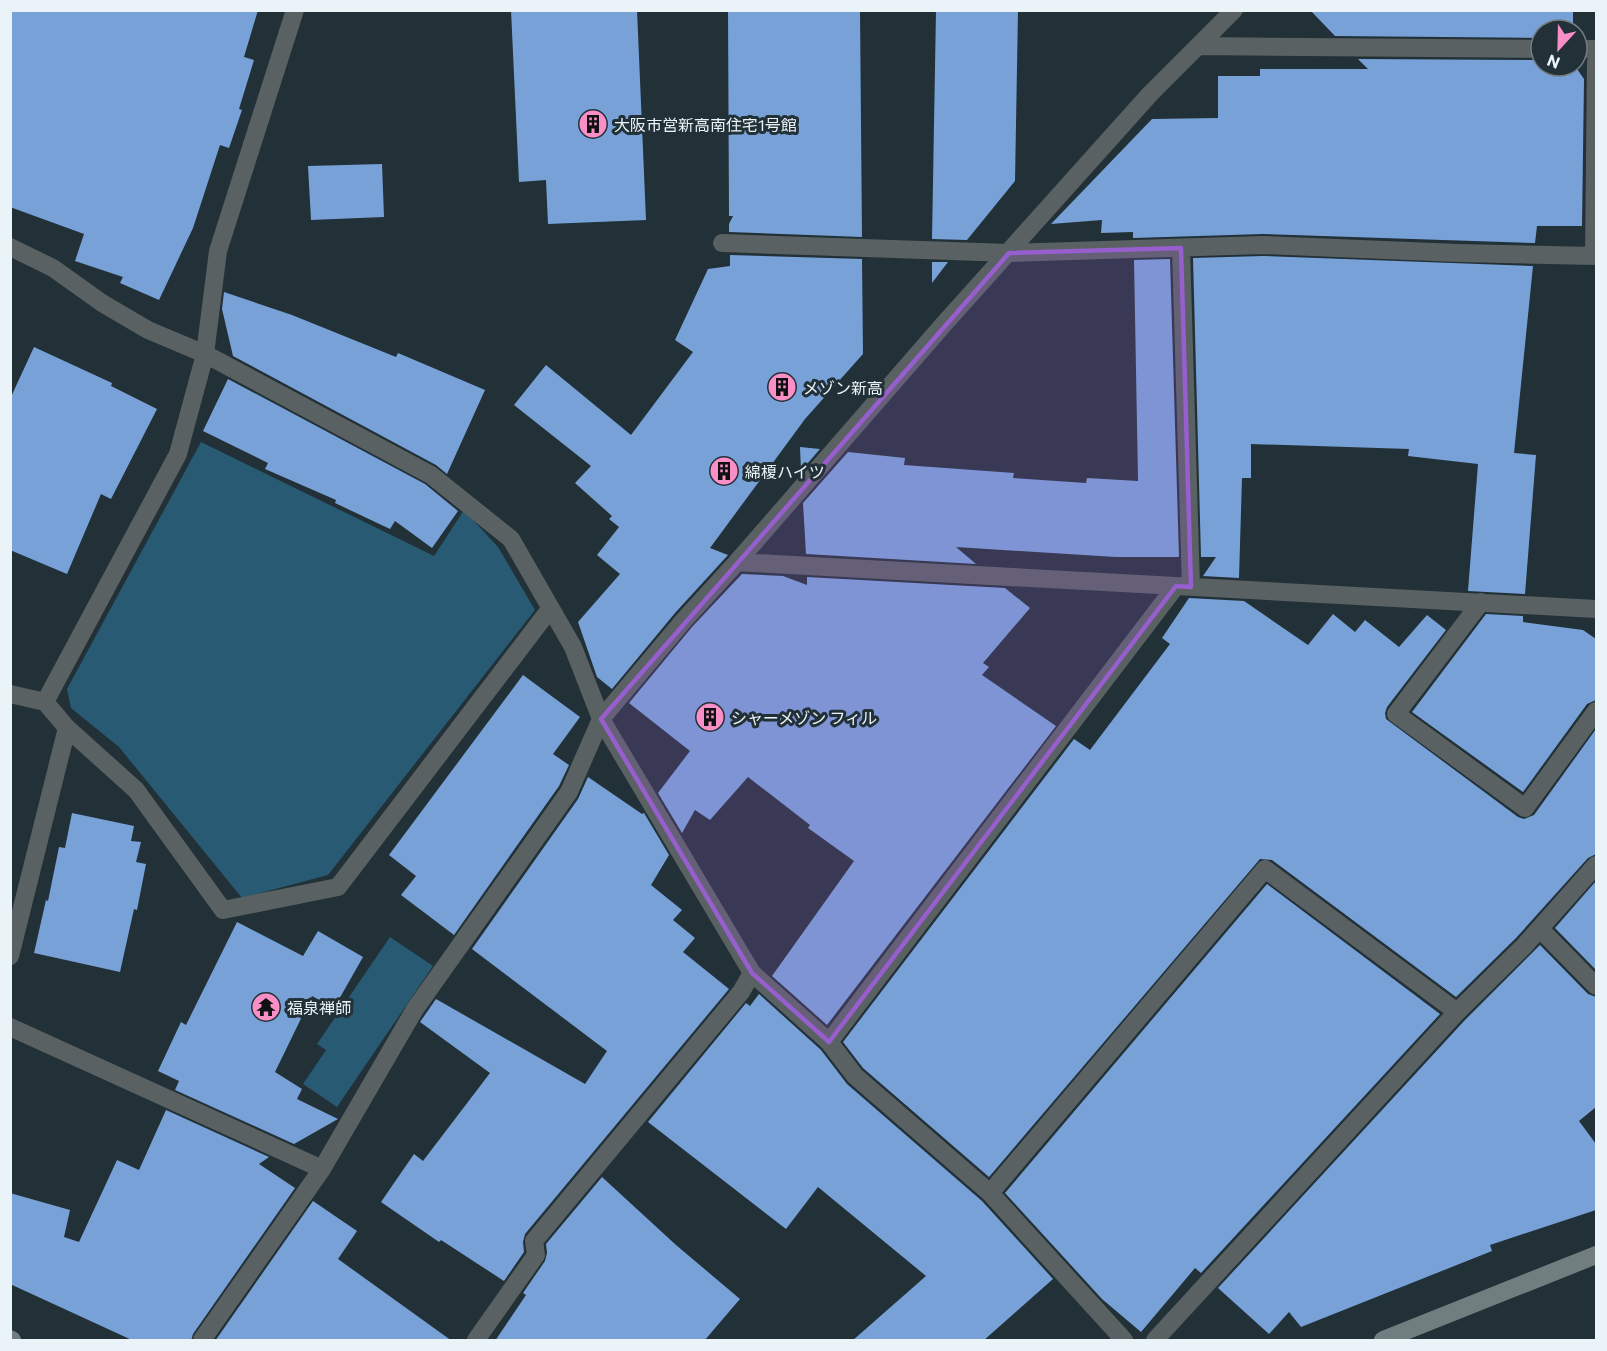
<svg xmlns="http://www.w3.org/2000/svg" width="1607" height="1351" font-family="Commissioner,'Noto Sans JP',sans-serif">
<rect width="100%" height="100%" fill="#223037"/>
<path fill="#285b73" d="M201,442l233,114 30,-46 34,37 37,63 -207,265 -86,23 -123,-151 -48,-39 -4,-19z
M390,937l43,29 -96,141 -34,-23 23,-34 -9,-6z"/>
<path fill="#78a2d7" d="M10,10h248l-14,47 10,3 -15,49 3,1 -13,38 -9,-3 -27,83 -34,72 -39,-17 3,-6 -48,-16 9,-27 -74,-27z
M511,10h126l9,210 -98,4 -2,-44 -27,2z
M728,10h132l2,227 -133,-5v-8l4,-8h-4z
M936,10h82l-3,171 -48,59 -35,-1z
M1310,10h263v20h-32v8l-206,-2z
M1358,59l183,1v6h34l9,13 -2,147h-45l-2,17 -272,-9 -130,4v-6l-32,1 1,-13 -51,4 101,-105 66,-1v-42h42v-7h108z
M382,164l2,53 -73,3 -3,-54z
M730,255l132,4 1,95 -58,65 -95,129 18,7 -53,58 -63,76 -15,-12 -19,-55 42,-48 -23,-19 22,-28 -10,-8 3,-3 -37,-33 16,-17 -77,-61 32,-40 85,70 62,-83 -18,-12 33,-71 22,-3z
M1263,256l270,10 -19,187 22,2 -11,139 -57,-3 10,-127 -70,-8 1,-7 -158,-5v34h-9l-3,100 -36,-2 13,-19h-15l-8,-299z
M1170,259l9,298h-63l-160,-10 20,17 -170,-10 -3,-51 45,-51 57,6 -1,7 110,8 -1,5 73,5 1,-5 51,3 -4,-221z
M932,262h16l-16,21z
M224,292l68,23 104,42 2,-4 87,37 -38,84 -11,-9 -203,-109 -11,-47z
M34,347l78,36 -1,3 46,23 -46,90 -10,-5 -34,80 -57,-24v-151z
M228,379l197,105 33,27 -26,37 -37,-27 -5,8 -55,-26 1,-3 -71,-31 3,-6 -65,-32z
M800,447l20,2 -19,22z
M742,574l41,2 24,9v-8l198,11 25,20 -47,55 6,4 -7,8 74,51 -229,299 -55,-49 82,-115 -46,-33 2,-3 -62,-48 -38,43 -15,-10 -13,23 -24,-40 32,-42 -61,-48 63,-76z
M1189,598l55,3 64,44 25,-31 22,18 10,-12 34,27 28,-32 19,15 -59,77 -2,6 1,6 132,98 6,2 10,-4 62,-86v125l-8,4 -72,80 -60,59 -184,-137 -12,-1 -271,318 -126,-109 -20,-26 231,-303 16,11 80,-106 -8,-6z
M1486,614l37,2v6l60,8 13,9v61l-9,4 -64,88 -111,-80z
M523,675l57,42 -27,37 16,11 -10,21 -105,149 -53,-40 15,-19 -27,-21z
M588,777l54,37 2,-1 25,42 -18,30 31,25 -9,10 22,18 -12,14 46,37 -204,245 -2,8 1,10 -20,29 -63,-41 -2,2 -58,-40 33,-48 9,7 67,-88 -70,-51 16,-23 149,85 22,-33 -135,-102 106,-150z
M72,813l62,13 -3,15 10,1 -5,20 10,2 -9,46 -3,-1 -14,63 -86,-19 12,-53 2,1 11,-54 6,1z
M1596,881v89l-41,-42z
M1267,884l173,130 -239,259 -6,-5 -54,64 -39,-33 -97,-106z
M237,922l66,34 15,-25 45,26 -29,51 -22,-12 -37,76 27,17 -5,10 41,20 -44,25 -119,-54 4,-9 -21,-10 23,-49 5,3z
M1540,945l48,49 8,3v110l-17,14 17,23v66l-106,35 2,6 -191,76 -12,-15 -20,22 -51,-46 247,-268z
M759,994l62,56 26,34 135,117 71,78 -70,62h-131l74,-65 -108,-89 -32,42 -138,-107 98,-119 4,3z
M166,1110l103,47 -10,7 36,24 -102,146 -2,7h-57l-124,-57v-91l60,17 -6,27 15,5 38,-82 22,10z
M602,1177l74,68 64,54 -36,42h-209l31,-46 -3,-2 22,-32 2,-8 -1,-9z
M313,1201l44,30 -19,28 114,82h-237z"/>
<g fill="none" stroke-linecap="round" stroke-linejoin="round">
<path stroke="#596162" stroke-width="18" d="M722,243l287,10
M67,728l69,62 87,120 115,-23 212,-278"/>
<path stroke="#596162" stroke-width="18" d="M1198,46l343,3
M1577,49h19
M10,247l43,21 49,35 46,27 57,24 226,121 80,64 62,108 28,72 151,254 77,69 26,34 135,117 134,147
M1181,248l10,339
M1009,253l254,-8 195,8 138,3
M1594,256l2,-195
M737,562l859,47
M1481,602l-85,112 129,94 71,-97
M10,694l35,8 22,26 -57,228
M45,702l133,-248 27,-100 13,-103 77,-241
M1540,929l56,57
M10,1027l312,142
M829,1042l347,-456
M990,1193l275,-324 192,143 67,-66 72,-81
M202,1340l120,-171 93,-160 154,-217 32,-73 83,-99 53,-58 206,-237 207,-231 84,-84
M476,1340l60,-85 -2,-14 207,-249 11,-19
M1155,1340l302,-328"/>
<path stroke="#717e80" stroke-width="18" d="M10,1339l2,1
M1383,1340l213,-85"/>
</g>
<path fill="#975ecd" fill-opacity="0.2" stroke="#975ecd" stroke-width="4.5" stroke-linejoin="round" d="M1181,248l10,339 -15,-1 -347,456 -77,-69 -151,-254 408,-466z"/>
<defs>
<g id="building-disc" transform="scale(1.5)"><circle r="9.5" fill="#fa8fc7" stroke="#223037"/><path d="M-4-6H4V6H1V3H-1V6H-4ZM-2.5-4.3h1.7v1.8h-1.7ZM.8-4.3h1.7v1.8H.8ZM-2.5-1h1.7V.8h-1.7ZM.8-1h1.7V.8H.8Z" fill="#111"/></g>
<g id="temple-disc" transform="scale(1.5)"><circle r="9.5" fill="#fa8fc7" stroke="#223037"/><path d="M0-6L5-2H3V0L6.5 2.5H4V6H1.5V3h-3V6H-4V2.5H-6.5L-3 0V-2H-5Z" fill="#111"/></g>
</defs>
<g fill-rule="evenodd">
<use href="#building-disc" x="593" y="124"/>
<use href="#building-disc" x="782" y="387"/>
<use href="#building-disc" x="724" y="471"/>
<use href="#building-disc" x="710" y="717"/>
<use href="#temple-disc" x="266" y="1007"/>
</g>
<g text-anchor="middle" dominant-baseline="central" stroke-width="6" stroke-linejoin="round" paint-order="stroke">
<g font-size="16" fill="#eaf3f7" stroke="#223037" text-anchor="start">
<text x="614" y="124">大阪市営新高南住宅1号館</text>
<text x="803" y="387">メゾン新高</text>
<text x="745" y="471">綿榎ハイツ</text>
<text x="731" y="717">シャーメゾン フィル</text>
<text x="287" y="1007">福泉禅師</text>
</g>
</g>
<rect width="1607" height="1351" fill="none" stroke="#eaf3f7" stroke-width="24"/>
<g transform="translate(1559 48) rotate(202)"><circle r="28" fill="#223037" stroke="#727e84" stroke-width="1.5"/>
<path d="M0-4.5L10 22L0 15L-10 22Z" fill="#fa8fc7"/>
<text y="-9" font-size="16" font-weight="bold" text-anchor="middle" fill="#eaf3f7">N</text>
</g>
</svg>
